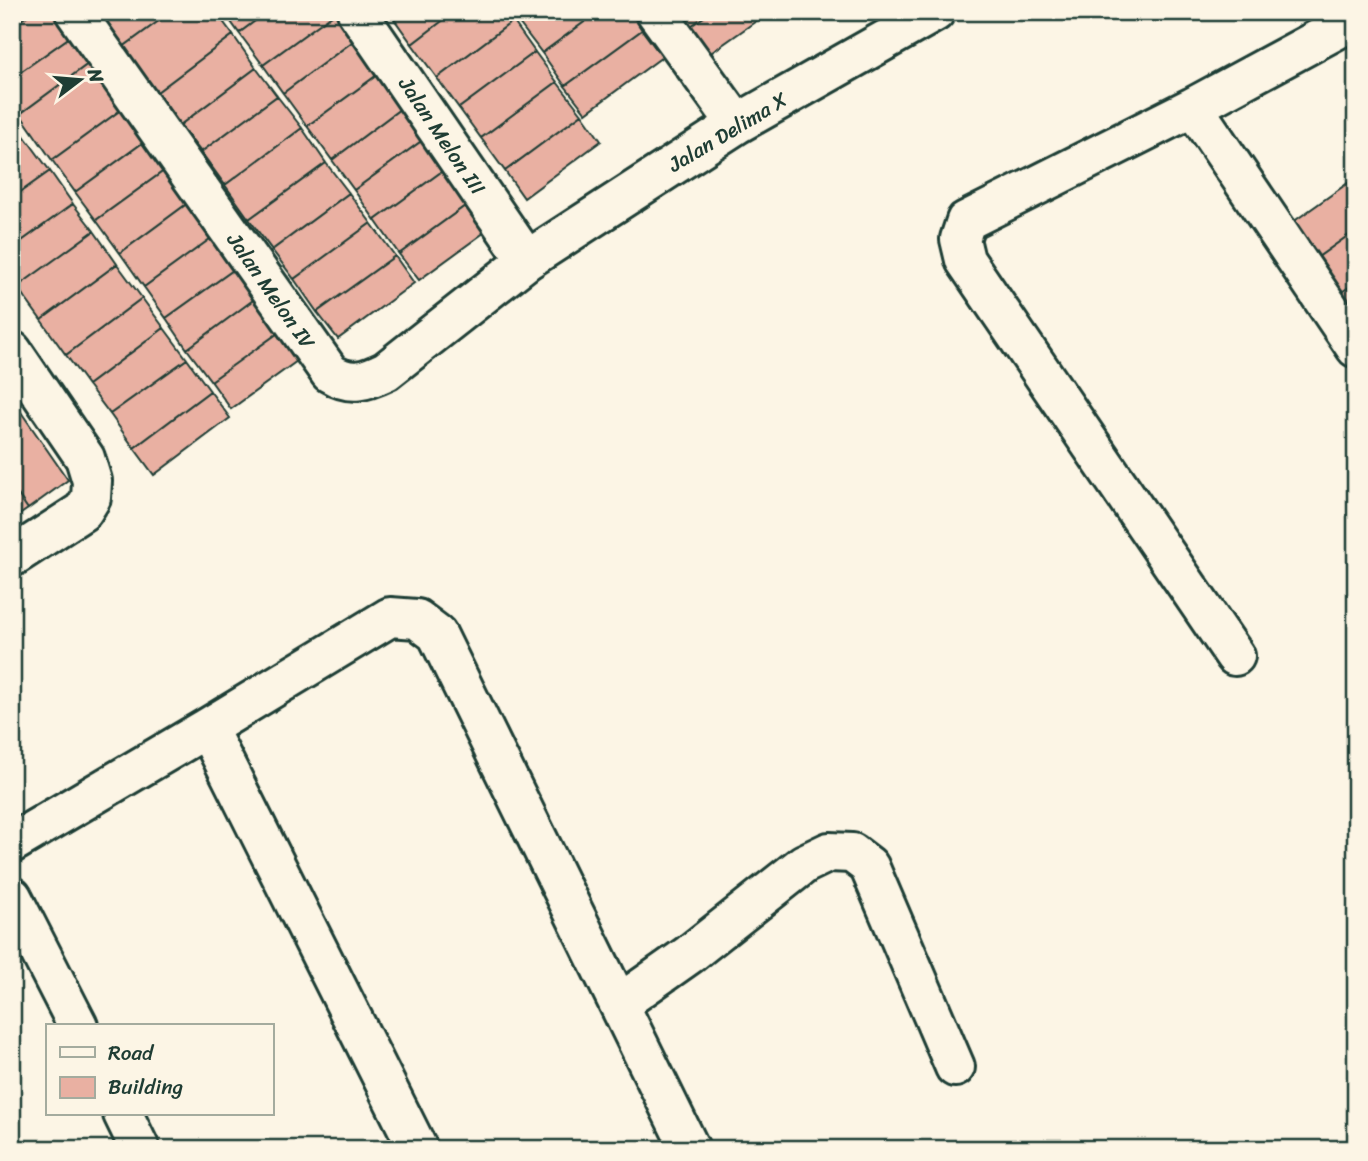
<svg xmlns="http://www.w3.org/2000/svg" width="1368" height="1161" font-family="Sriracha,sans-serif">
<rect width="100%" height="100%" fill="#fcf5e5"/>
<filter id="ink" filterUnits="userSpaceOnUse"><feTurbulence type="fractalNoise" baseFrequency=".0143" numOctaves="2"/><feDisplacementMap in="SourceGraphic" scale="14" xChannelSelector="R" yChannelSelector="G"/><feConvolveMatrix kernelMatrix="1 2 1 2 8 2 1 2 1" color-interpolation-filters="sRGB"/></filter>
<g filter="url(#ink)">
<path fill="#e9b0a2" stroke="#1f3d34" stroke-width="2" d="M12,12h20l-20,15z
M32,12h31l14,20 -65,46v-51z
M115,12h56l-48,35 -19,-27z
M171,12h45l17,23 -76,57 -34,-45z
M224,12h43l-28,21z
M267,12h69l-73,53 -24,-32z
M336,12h6l17,25 -76,56 -20,-28z
M389,12h65l-42,32z
M454,12h52l7,9 -76,57 -25,-34z
M512,12h22l-15,11z
M534,12h64l-56,41 -23,-30z
M598,12h32l12,18 -77,56 -23,-33z
M673,12h38l-26,18z
M711,12h58l-64,45 -20,-27z
M513,21l22,31 -76,56 -22,-30z
M642,30l20,27 -76,56 -21,-27z
M77,32l19,26 -76,56 -8,-10v-26z
M233,35l23,33 -76,57 -23,-33z
M359,37l25,33 -77,56 -24,-33z
M535,52l22,30 -76,56 -22,-30z
M96,58l33,46 -77,56 -32,-46z
M256,68l21,28 -76,56 -21,-27z
M384,70l24,33 -76,57 -25,-34z
M557,82l25,32 -77,57 -24,-33z
M277,96l25,32 -77,57 -24,-33z
M408,103l23,31 -77,56 -22,-30z
M129,104l23,32 -77,56 -23,-32z
M582,114l19,27 -77,57 -19,-27z
M17,126l33,45 -38,27v-69z
M302,128l24,35 -77,56 -24,-34z
M431,134l21,30 -77,56 -21,-30z
M152,136l20,29 -76,55 -21,-28z
M326,163l23,30 -77,57 -23,-31z
M452,164l24,34 -77,56 -24,-34z
M172,165l24,32 -76,56 -24,-33z
M50,171l23,33 -61,44v-50z
M1355,178l1,52 -38,27 -25,-35z
M349,193l22,30 -77,56 -22,-29z
M196,197l25,34 -77,56 -24,-34z
M476,198l20,26 -77,56 -20,-26z
M73,204l21,27 -77,56 -5,-5v-34z
M371,223l24,33 -78,56 -23,-33z
M1356,230v52l-14,10 -24,-35z
M94,231l23,33 -76,56 -24,-33z
M221,231l22,32 -77,55 -22,-31z
M395,256l19,27 -76,56 -21,-27z
M243,263l21,29 -77,57 -21,-31z
M117,264l25,34 -76,57 -25,-35z
M1356,282v29l-14,-19z
M264,292l24,34 -77,55 -24,-32z
M142,298l22,30 -76,57 -22,-30z
M288,326l20,27 -77,56 -20,-28z
M164,328l23,31 -77,55 -22,-29z
M187,359l23,32 -76,57 -24,-34z
M210,391l20,27 -76,57 -20,-27z
M14,402l54,78 -40,29 -16,-23v-83z
M12,486l16,23 -16,11z"/>
<g fill="none" stroke-linecap="round" stroke-linejoin="round">
<g stroke="#1f3d34" stroke-width="44">
<path id="minor" d="M75,12l255,361c21,13 35,8 56,-2l141,-111 210,-136 198,-112
M357,12l170,248
M656,12l81,112
M1193,107l163,241
M12,351l73,107 7,23 -1,17 -8,13 -71,46
M1235,656l-270,-396 -5,-21 6,-18 227,-114 163,-88
M207,728l211,421
M12,843l195,-115 183,-111 27,2 20,15 253,515
M12,897l66,129
M619,1004l71,-50 114,-90 25,-12 23,1 17,13 86,201
M123,1114l17,35"/>
</g>
<use href="#minor" stroke="#fcf5e5" stroke-width="38"/>
</g>
</g>
<g text-anchor="middle" dominant-baseline="central" stroke-width="5" stroke-linejoin="round" paint-order="stroke">
<g font-size="21" fill="#1f3d34" stroke="#fcf5e5">
<text transform="translate(728 132) rotate(-31)">Jalan Delima X</text>
<text transform="translate(442 136) rotate(56)">Jalan Melon III</text>
<text transform="translate(271 291) rotate(55)">Jalan Melon IV</text>
</g>
</g>
<rect width="1368" height="1161" fill="none" stroke="#fcf5e5" stroke-width="42"/>
<rect x="21" y="21" width="1326" height="1119" fill="none" stroke="#1f3d34" stroke-width="2.5" filter="url(#ink)"/>
<rect x="46" y="1024" width="228" height="91" fill="#fcf5e5" stroke="#a4ab9e" stroke-width="2"/>
<rect x="60" y="1047" width="35" height="10" fill="#fcf5e5" stroke="#a4ab9e" stroke-width="2"/>
<text x="108" y="1060" font-size="21" fill="#1f3d34">Road</text>
<rect x="60" y="1077" width="35" height="21" fill="#e9b0a2" stroke="#a4ab9e" stroke-width="2"/>
<text x="108" y="1094" font-size="21" fill="#1f3d34">Building</text>
<g transform="translate(80 80) rotate(74)" stroke="#fcf5e5" stroke-width="5" paint-order="stroke">
<path d="M0-5L12 26L0 18L-12 26Z" fill="#1f3d34"/>
<text y="-10" font-size="19" font-weight="bold" text-anchor="middle" fill="#1f3d34">N</text>
</g>
</svg>
